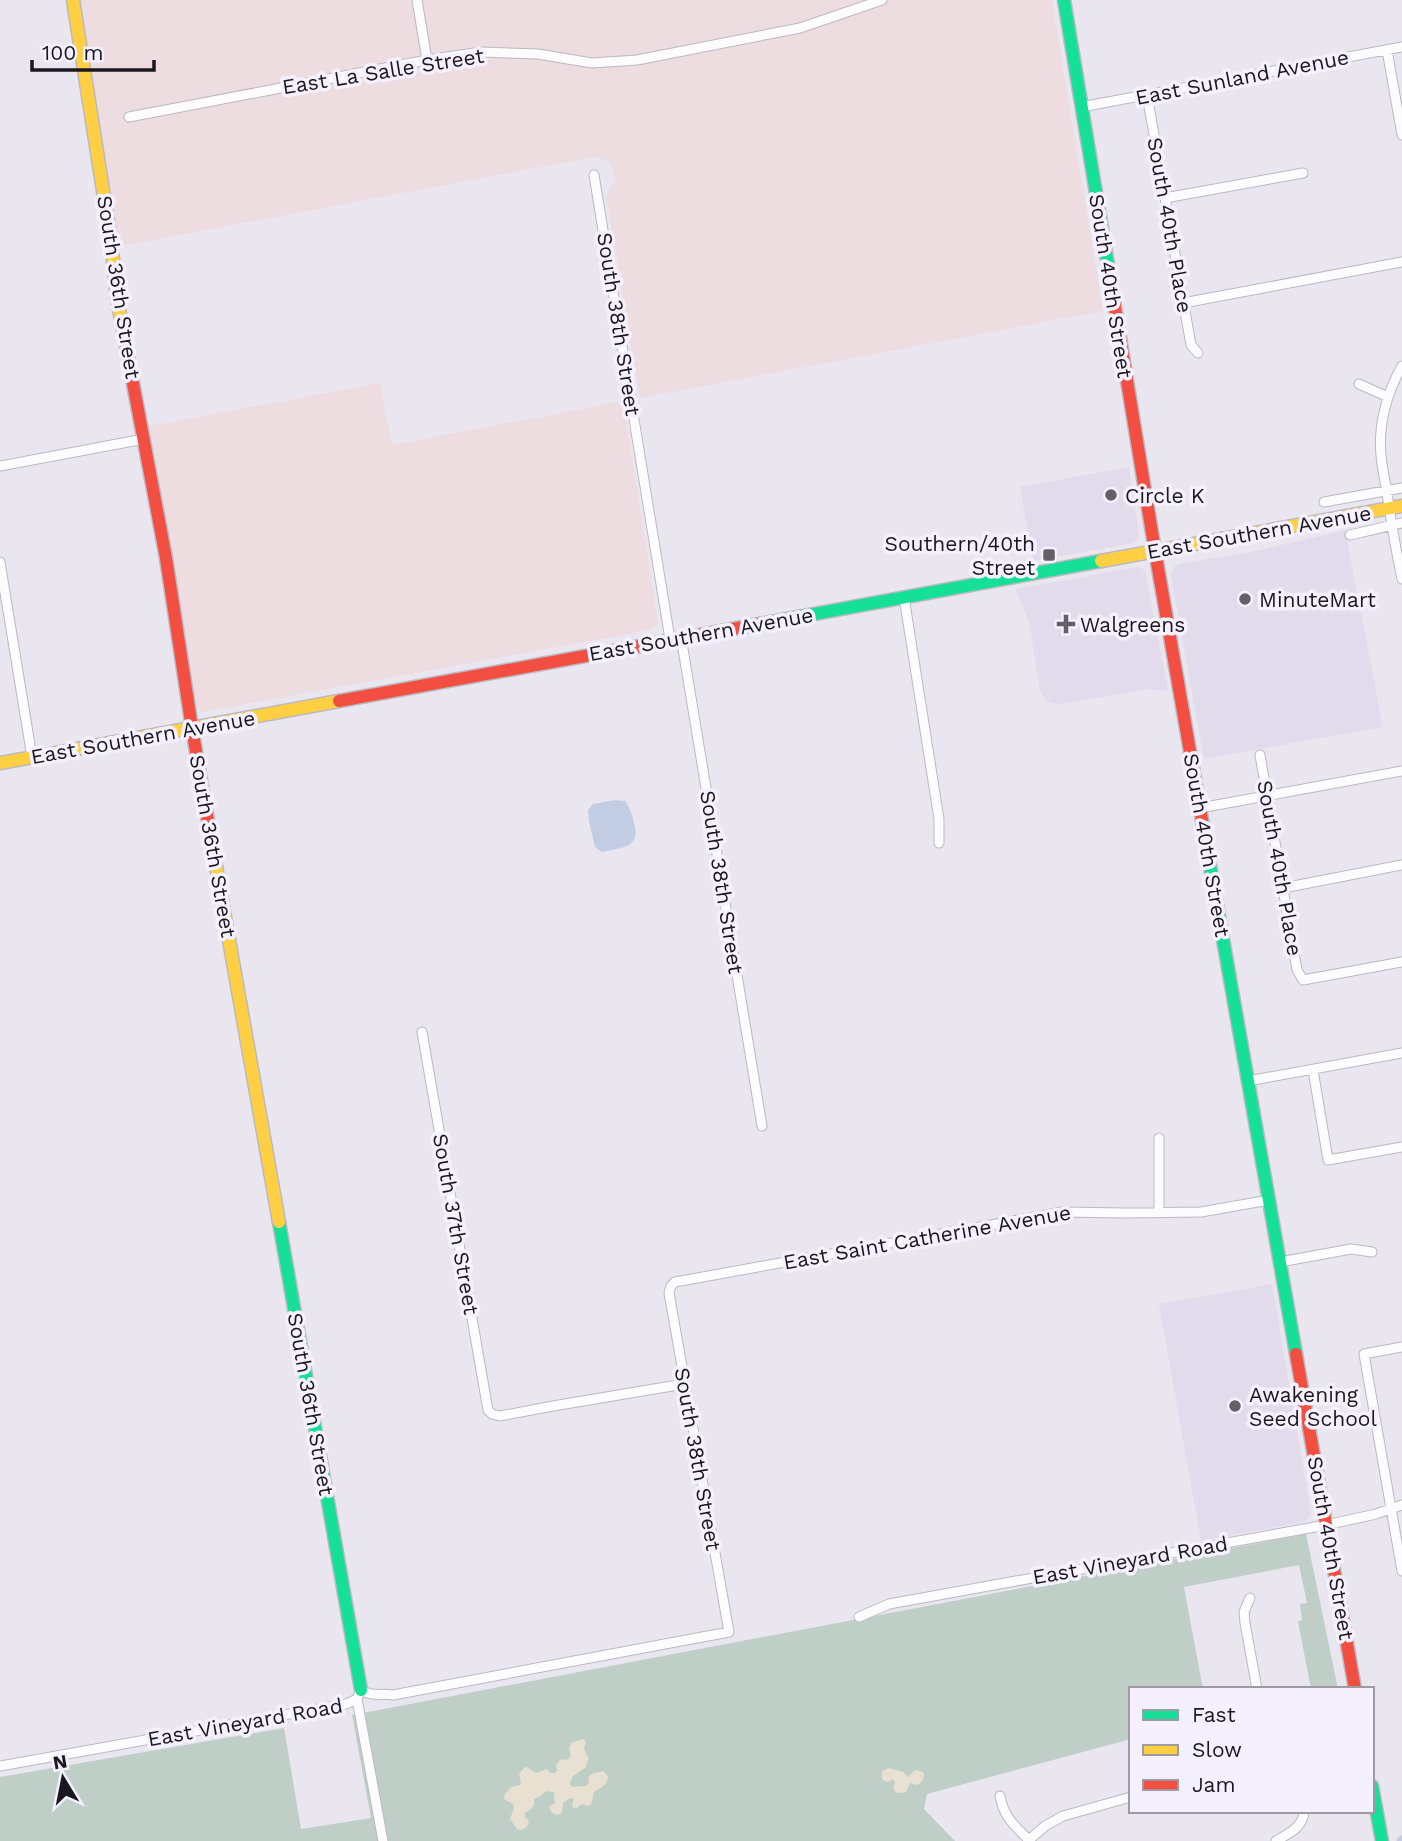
<svg xmlns="http://www.w3.org/2000/svg" width="1402" height="1841" font-family="'Work Sans',sans-serif">
<rect width="100%" height="100%" fill="#eae6ef"/>
<path fill="#e2dbec" d="M1129,467l10,68 -5,8 -101,18 -13,-74z
M1345,530l38,197 -179,32 -33,-183 3,-9 4,-3 78,-13z
M1137,567l5,1 4,6 22,117 -20,-2 -84,15h-7l-9,-2 -8,-10 -10,-65 -10,-29h-2l-2,-9z
M1272,1284l39,229 -5,8 -4,1 -101,19 -42,-237z"/>
<path fill="#eddce0" d="M76,0h976l51,311 -463,87 -34,-202 9,-17 -2,-9 -4,-8 -12,-5 -14,2 -467,88z
M380,383l12,62 231,-44 35,221 -3,5 -5,3 -448,82 -5,-4 -3,-5 -45,-277z"/>
<path fill="#bfcfc8" d="M1306,1534l32,155h-27l-13,-68 4,-1 -2,-16 7,-1 -8,-38 -115,22 19,102h-72v50l-204,55 -3,15 31,32h-955v-64l284,-49 17,101 70,-11 -19,-103z"/>
<path fill="#e8e0d0" d="M583,1739l3,3 -2,7 5,10 -2,3 -1,5 -14,10 -2,7 3,3 13,-1 3,-3 -1,-6 6,-4 9,-2 5,5c0,10 -7,11 -14,16l-3,13 -3,1 -6,-2 -5,4h-3l-2,-2 2,-7 -4,-1 -7,5 -1,9 -4,3 -6,-2 -3,-6 6,-4 -1,-11 -8,-1 -6,5 -6,3c1,9 -2,9 -9,14v4l4,4 -2,6 -6,3 -4,-1 -7,-10 4,-11 -1,-4 -9,-5 1,-5 6,-7 9,-2 1,-3 -2,-8 5,-6 3,-1 9,6 11,-4 3,4h5l2,-3 -1,-5 4,-5 3,-1 4,1 4,-4 -2,-7 2,-6z
M889,1768l14,4 5,5 7,-7 6,1 3,2 -1,7 -5,5 -8,-2 -4,9 -8,1 -3,-1 -2,-6 2,-3 -1,-4 -7,3 -5,-3v-8z"/>
<path fill="#c2cde4" d="M615,800l10,1c5,7 7,13 9,22 7,26 -12,24 -32,29l-7,-5 -6,-25 -1,-12 5,-6z"/>
<g fill="none" stroke-linecap="round" stroke-linejoin="round">
<path stroke="#c2cde4" stroke-width="9" d="M1401,1841l1,-1"/>
<g stroke="#bcb9c0" stroke-width="11">
<path id="street" d="M417,0l10,60
M1387,50l15,85
M1147,95l44,250 7,8
M1081,107l321,-60
M129,117l298,-57 54,-8 57,2 54,9 45,-3 163,-32 82,-28
M594,175l76,464
M1165,198l138,-25
M1183,303l219,-41
M1402,366c-15,26 -24,59 -21,89 1,13 4,25 6,38 4,29 9,57 15,86
M1359,384l29,13
M0,466l144,-27
M1324,502l78,-14
M1350,535l52,-12
M0,562l32,195
M904,597l35,222v24
M681,637l81,489
M1260,755l37,215 6,10 99,-18
M1200,808l202,-37
M1283,888l119,-23
M422,1032l66,378 4,4 8,2 53,-10 131,-22
M1313,1070l15,90 74,-13
M1248,1081l154,-28
M1159,1213v-75
M1280,1262l71,-13 21,3
M1402,1347l-38,7 38,217
M1250,1598l-6,14 1,11 12,66
M859,1617l30,-13 437,-79 50,-11 26,-9
M357,1699l26,142
M0,1766l346,-62 11,-5 4,-9c11,7 20,3 32,5l336,-63 -60,-339 2,-7 4,-4 387,-70 64,1 75,-1 68,-12
M1000,1796c4,22 15,30 30,45
M1029,1840l16,-14 18,-10 68,-19
M1276,1841c13,-8 27,-13 28,-30"/>
</g>
<g stroke="#bcb9c0" stroke-width="15">
<path id="fast" d="M1064,0l45,271
M760,624l341,-63
M1202,820l94,534
M279,1222l82,468
M1372,1786l10,55"/>
</g>
<g stroke="#bcb9c0" stroke-width="15">
<path id="slow" d="M73,0l38,241 6,57 8,43
M1101,561l301,-55
M0,763l339,-62
M209,827l70,395"/>
</g>
<g stroke="#bcb9c0" stroke-width="15">
<path id="jam" d="M1109,271l46,280 47,269
M125,341l41,217 26,170 17,99
M339,701l421,-77
M1296,1354l59,335"/>
</g>
<use href="#street" stroke="#fcfbfd" stroke-width="9"/>
<use href="#fast" stroke="#16e098" stroke-width="12"/>
<use href="#slow" stroke="#ffcf43" stroke-width="12"/>
<use href="#jam" stroke="#f24e42" stroke-width="12"/>
</g>
<g fill="#636067" stroke="#f5f0fd" stroke-width="2.5">
<circle cx="1111" cy="495" r="7"/>
<rect x="1042" y="548" width="14" height="14" rx="3.5"/>
<circle cx="1245" cy="599" r="7"/>
<path d="M1062.5 613.5h7v7h7v7h-7v7h-7v-7h-7v-7h7z"/>
<circle cx="1235" cy="1406" r="7"/>
</g>
<g text-anchor="middle" dominant-baseline="central" stroke-width="7" stroke-linejoin="round" paint-order="stroke">
<g font-size="21" fill="#1a181e" stroke="#f5f0fd">
<text transform="translate(383 71) rotate(-9)">East La Salle Street</text>
<text transform="translate(1242 77) rotate(-11)">East Sunland Avenue</text>
<text transform="translate(1170 225) rotate(80)">South 40th Place</text>
<text transform="translate(1111 286) rotate(81)">South 40th Street</text>
<text transform="translate(119 287) rotate(81)">South 36th Street</text>
<text transform="translate(619 324) rotate(81)">South 38th Street</text>
<text transform="translate(1259 532) rotate(-10)">East Southern Avenue</text>
<text transform="translate(701 634) rotate(-10)">East Southern Avenue</text>
<text transform="translate(143 737) rotate(-10)">East Southern Avenue</text>
<text transform="translate(1207 845) rotate(80)">South 40th Street</text>
<text transform="translate(213 846) rotate(80)">South 36th Street</text>
<text transform="translate(1280 868) rotate(80)">South 40th Place</text>
<text transform="translate(722 882) rotate(81)">South 38th Street</text>
<text transform="translate(456 1224) rotate(80)">South 37th Street</text>
<text transform="translate(927 1237) rotate(-10)">East Saint Catherine Avenue</text>
<text transform="translate(311 1404) rotate(80)">South 36th Street</text>
<text transform="translate(698 1459) rotate(80)">South 38th Street</text>
<text transform="translate(1331 1548) rotate(80)">South 40th Street</text>
<text transform="translate(1130 1560) rotate(-10)">East Vineyard Road</text>
<text transform="translate(245 1722) rotate(-10)">East Vineyard Road</text>
</g>
<g font-size="21" fill="#1a181e" stroke="#f5f0fd" text-anchor="start">
<text x="1125" y="495">Circle K</text>
<text x="1035" y="543" text-anchor="end">Southern/40th<tspan x="1035" dy="24">Street</tspan></text>
<text x="1259" y="599">MinuteMart</text>
<text x="1080" y="624">Walgreens</text>
<text x="1249" y="1394">Awakening<tspan x="1249" dy="24">Seed School</tspan></text>
</g>
</g>
<rect x="1129" y="1687" width="245" height="126" fill="#f5f0fd" stroke="#9d9aa4" stroke-width="2"/>
<rect x="1143" y="1710" width="35" height="10" fill="#16e098" stroke="#9d9aa4" stroke-width="2"/>
<text x="1192" y="1722" font-size="21" fill="#1a181e">Fast</text>
<rect x="1143" y="1745" width="35" height="10" fill="#ffcf43" stroke="#9d9aa4" stroke-width="2"/>
<text x="1192" y="1757" font-size="21" fill="#1a181e">Slow</text>
<rect x="1143" y="1780" width="35" height="10" fill="#f24e42" stroke="#9d9aa4" stroke-width="2"/>
<text x="1192" y="1792" font-size="21" fill="#1a181e">Jam</text>
<g transform="translate(63 1778) rotate(350)" stroke="#f5f0fd" stroke-width="5" paint-order="stroke">
<path d="M0-5L12 26L0 18L-12 26Z" fill="#1a181e"/>
<text y="-10" font-size="19" font-weight="bold" text-anchor="middle" fill="#1a181e">N</text>
</g>
<path d="M32 60v10h122v-10" fill="none" stroke="#1a181e" stroke-width="3.5"/>
<text x="42" y="60" font-size="21" fill="#1a181e" stroke="#f5f0fd" stroke-width="5" paint-order="stroke">100 m</text>
</svg>
